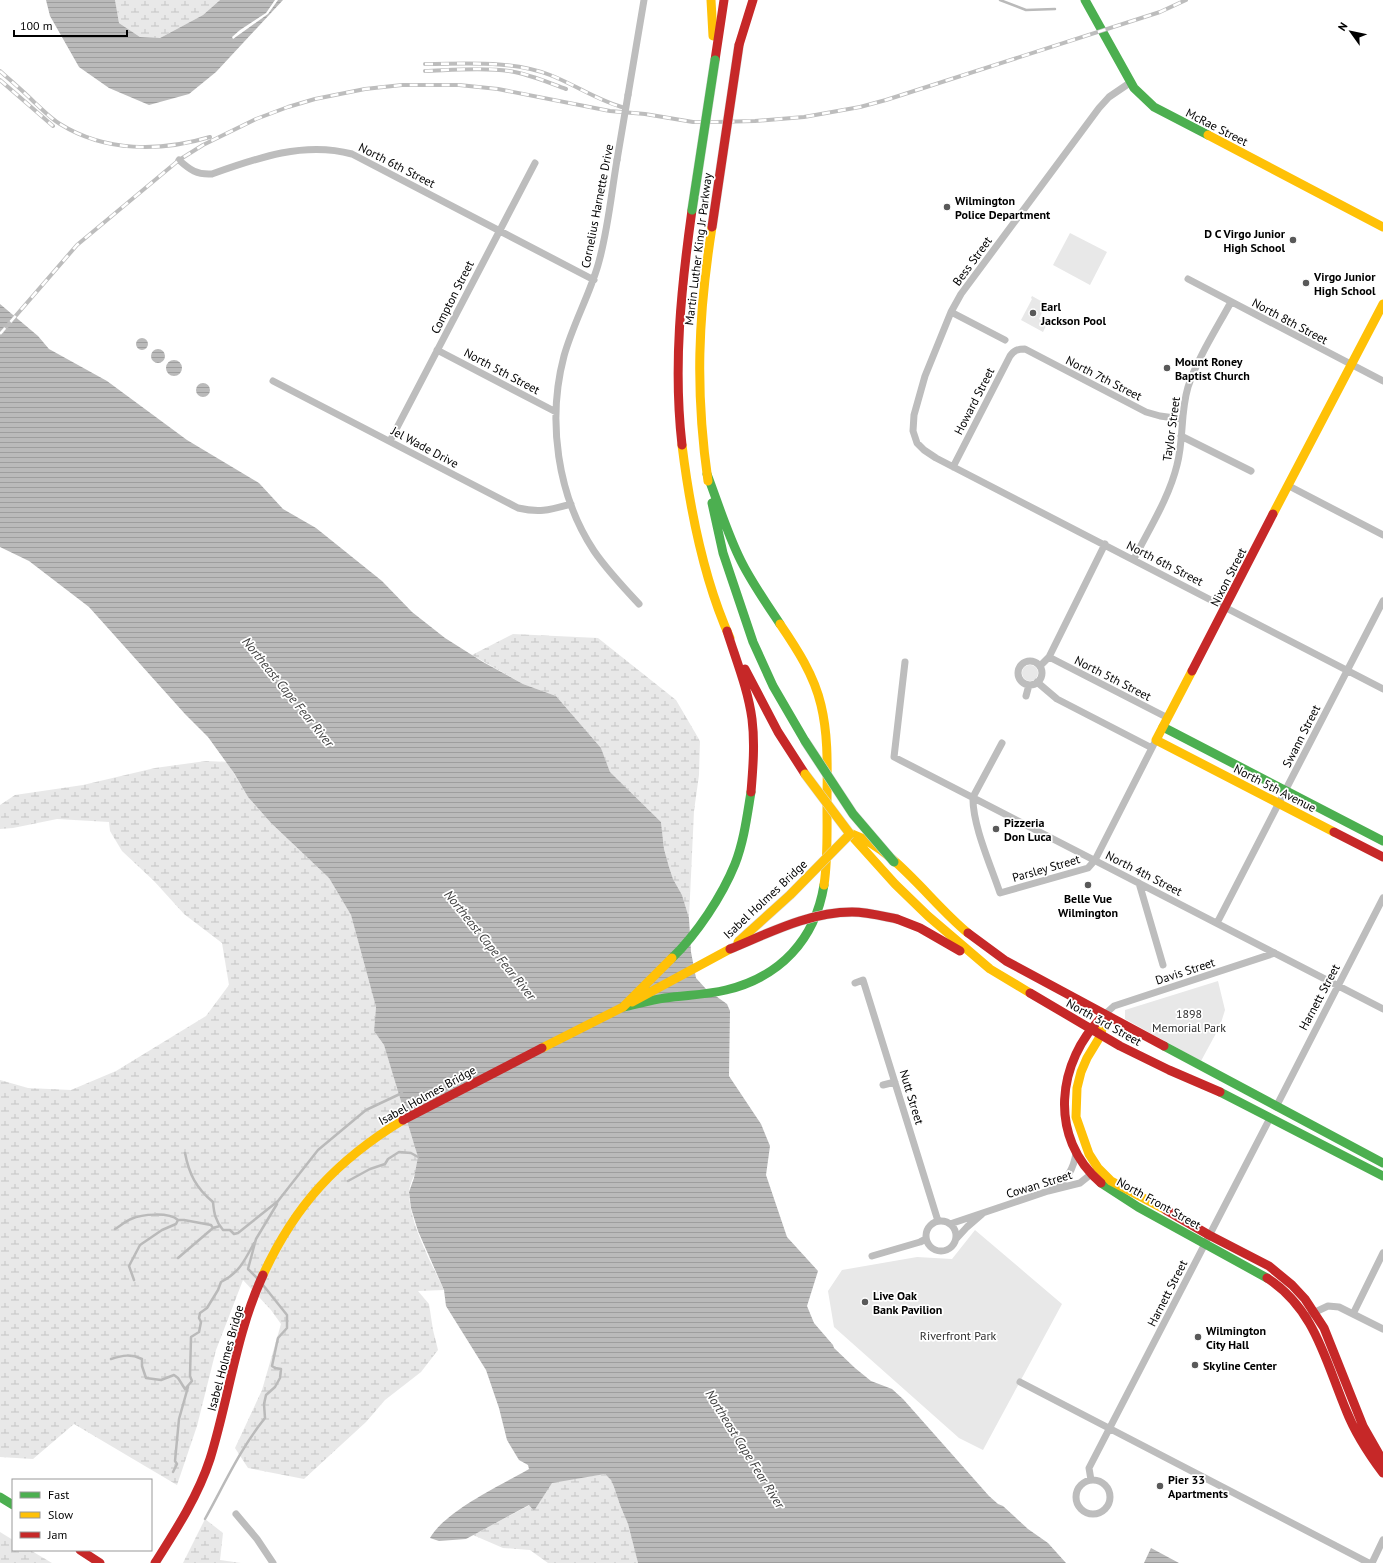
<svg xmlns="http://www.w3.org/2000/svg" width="1383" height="1563" font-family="'PT Sans',sans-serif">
<defs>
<pattern id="wetland-marsh" width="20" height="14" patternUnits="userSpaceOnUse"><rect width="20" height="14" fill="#e8e8e8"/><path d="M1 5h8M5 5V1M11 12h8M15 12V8" fill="none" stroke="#c5c5c5"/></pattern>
<pattern id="water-rules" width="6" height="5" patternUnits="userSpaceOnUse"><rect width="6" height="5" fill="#bababa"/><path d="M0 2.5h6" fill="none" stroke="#9e9e9e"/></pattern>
</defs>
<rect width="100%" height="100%" fill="#fff"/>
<path fill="#e8e8e8" d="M1070,233l37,19 -17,33 -37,-20z
M1032,296l16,9 -1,2 -2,-1 -6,13 8,5 -4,8 -22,-12 11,-21 -1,-1z
M1022 673a8 8 0 1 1 16 0a8 8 0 1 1-16 0Z
M1218,981l7,29 -5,16 -19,35 -76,-42v-9z
M975,1230l87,74 -79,146 -24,-12 -125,-111 -6,-36 14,-21 75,-13 35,2z"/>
<path fill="url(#wetland-marsh)" d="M115,0h105l-17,15 -43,23 -20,-1 -21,-14z
M513,634l85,4 78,62 24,41 -1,34 -5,36 -5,107 -7,-23 -9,-16 -4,-12 -5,-18 -3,-27 -51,-50 -9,-24 -45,-52 -33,-12 -51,-29z
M206,761l21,1 21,35 23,26 58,55 22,37 25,92 -2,24 10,14c12,36 25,73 34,110 3,13 -9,26 -9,38 1,32 22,69 35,97l-26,1 11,13 4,26 5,20 -17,22 -36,28 -19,22 -62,57 -56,-11 -13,-20 27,-58 19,-66 -10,-14 -28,-30 -27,70 -19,76 -20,59 -103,-61 -41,35 -33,-2v-377l28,8 43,2 45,-19 90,-55 23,-31 -7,-42 -38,-29 -30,-33 -32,-30 -12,-20 -1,-9 -52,-3 -44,9 -13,1v-24l15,-10 68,-10 72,-17z
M605,1474l6,6 3,7 6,18 8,19 10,39h-90l-18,-13 -27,-2 -30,-13 57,-30 4,6 18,-29z
M205,1519l18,14 -3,27 21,3h-58z
M0,1532l13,8v10h17l22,13h-52z"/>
<path fill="url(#water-rules)" d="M46,0h69l4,23 21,14 20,1 43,-23 17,-15h63l-67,72 -27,22 -40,11 -40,-17 -30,-21 -29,-51z
M0,304l38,32 11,13 58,32 80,59 72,43 24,26 33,19 66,53 30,31 33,26 38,24 40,22 33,12 45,52 9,24 51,50 3,27 5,18 4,12 9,16 7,23 2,34 5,26 10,11 21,15 3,7 -1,65 32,48 9,22 -4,29 21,62 31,34 -11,35 7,17 19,22 1,3 21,20 16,13 21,8 11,10 86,97 9,8 5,2 25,23 20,14 18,20h-428l-10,-39 -8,-19 -6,-18 -3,-7 -6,-6 -53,9 -18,28 -5,-6 -63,34 -27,2 -9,-3c15,-27 71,-53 99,-69l-1,-4 -9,-5 -12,-20 -8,-32 -13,-38 -40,-64 -2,-16 -26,-59 -7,-23 -2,-16 5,-14 4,-21 -34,-112 -10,-14 2,-24 -25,-92 -22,-37 -58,-55 -23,-26 -14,-24 -26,-36 -23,-23 -96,-107 -60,-46 -29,-14z
M136 344a6 6 0 1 1 12 0a6 6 0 1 1-12 0Z
M151 356a7 7 0 1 1 14 0a7 7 0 1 1-14 0Z
M166 368a8 8 0 1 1 16 0a8 8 0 1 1-16 0Z
M196 390a7 7 0 1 1 14 0a7 7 0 1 1-14 0Z
M1151,1548l28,15h-35z"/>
<path fill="#fff" d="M275,0h3l-10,14 -35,25 -1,-2 8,-7 26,-17z"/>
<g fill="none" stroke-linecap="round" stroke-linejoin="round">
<path stroke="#bababa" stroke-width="2.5" d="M1000,0l26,10 29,-1
M185,1153c4,21 11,35 28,49 1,11 2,18 10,28h7l4,4 4,-1 40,-32 40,-51 48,-40 36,-17
M348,1181l22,-12 15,-5 3,-5 11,-7 12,1 7,4
M115,1229c5,-3 11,-8 16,-10 11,-5 38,-7 47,1h6l27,5 2,3
M256,1239l-8,30 9,9
M256,1239l21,-35
M178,1258l35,-30 7,-2
M134,1280l-5,-14 11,-21 22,-15 14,-6 2,-4
M111,1359c12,-4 20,-5 31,0v7l4,12 15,2 13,-5 4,3 7,11 7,-8 -2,-5 1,-39 8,-5 2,-10 -2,-4 1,-5 7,-5 11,-18 3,-8c18,-9 24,-22 33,-39
M173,1472l4,-8 -2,-3 4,-42 9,-32
M205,1519c19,-34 35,-70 60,-101l-1,-14 2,-9 9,-8 5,-9 1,-9 -6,-1 -3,-2 6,-28 9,-10v-13l-24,-30"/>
<path stroke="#bdbdbd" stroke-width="7" d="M1131,82l-22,15 -10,11 -138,186 -10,18 -26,64 -11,39 -1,16 4,12 7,7 12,8 447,231
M628,95l16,-95
M179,160c11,10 18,15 33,14 45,-16 92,-33 140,-20l242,126
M617,160c-6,35 -9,71 -19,105 -9,31 -25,59 -34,91 -17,64 -7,139 30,195 13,19 29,36 45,53
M1188,279l195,102
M951,312l54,28
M437,350l119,62
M273,381l245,127c22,5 31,2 53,-4
M1181,436l70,35
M390,441l145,-278
M953,467l57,-111c4,-6 8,-7 15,-7l121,63 14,4 22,3
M1289,486l94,49
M1134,559c15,-30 35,-61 43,-94 7,-26 3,-51 11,-78 9,-28 29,-59 43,-85
M1049,657l119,61
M1018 673a12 12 0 1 1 24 0a12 12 0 1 1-24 0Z
M905,662l-11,95 489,252
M1040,666l9,-9 56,-113
M1037,682l20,17 95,49
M1026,696l3,-11
M1002,743l-29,54c-1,27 18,69 27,96l88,-25 7,-8 61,-120
M1139,883l24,82
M1217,923l166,-322
M855,983l8,-3 75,241
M1104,1015l10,-9 161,-53
M883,1085l12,-3
M1276,1107l107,-209
M1055,1187c12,-7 19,-20 21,-34
M926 1236a15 15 0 1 1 30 0a15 15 0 1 1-30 0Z
M950,1224l98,-33 32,-8 15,-12
M956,1239l11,-12 15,-13
M872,1256l48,-14 6,-3
M1311,1314l17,-8 11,1 44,22
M1353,1314l30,-61
M1020,1382l349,181
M1076 1497a17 17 0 1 1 34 0a17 17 0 1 1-34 0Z
M1091,1480l-2,-12 181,-350
M236,1514l21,25 16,24
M1372,1563l11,-23"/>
<path stroke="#4caf50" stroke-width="9" d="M1085,0l49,88 20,19 54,28
M707,474c11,29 20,59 34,87 11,22 25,42 39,63
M712,503l11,50 30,89 20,44 32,55
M1163,727l220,114
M672,958c25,-24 50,-62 63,-94 9,-23 12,-48 16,-72
M623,1007c14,-3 28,-7 42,-9 20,-3 41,-3 61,-8 54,-13 89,-50 98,-105
M1164,1046l219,117
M1220,1092l163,84
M1101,1183l37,24 129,71
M0,1497l13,8"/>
<path stroke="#ffc107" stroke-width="9" d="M711,0l2,36
M1208,135l175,92
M682,445c8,65 21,133 48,193
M708,481c-13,-90 -10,-165 4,-254
M1273,514l110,-210
M780,624c17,25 34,51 41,81 8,33 6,67 6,101 0,26 1,53 -3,79
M1192,671l-36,69 178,92
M850,834l45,50 33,32 62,53 40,24
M852,834c43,15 80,70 116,99
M632,1002l98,-53
M1104,1015l-3,20 -14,23 -6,14 -4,16 -1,29 13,37 9,14 13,13 55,29
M542,1048l81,-41 49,-49
M263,1275c32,-70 74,-115 140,-155"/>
<path stroke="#c62828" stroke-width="9" d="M739,45l14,-45
M715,60l9,-60
M682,445c-9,-79 -1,-156 10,-235
M727,631c9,29 21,58 25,88 3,24 1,49 -1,73
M745,669l33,63 27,42
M1192,671l81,-157
M1334,832l49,25
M897,919l23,9 40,23
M968,933l38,28 158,85
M1030,993l90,53 49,24 51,22
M403,1120l139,-72
M1101,1183c-53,-45 -45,-122 3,-168
M1166,1210l43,25 60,31 23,19 13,14 19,29 39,98 20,35
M1267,1278c48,31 58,82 79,132 9,23 22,43 37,63
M80,1550l20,13
M155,1563c21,-33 43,-67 55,-104 19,-61 26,-126 53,-184"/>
<g stroke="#bdbdbd" stroke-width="4">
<path id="rail" d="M425,64c42,0 85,-4 125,11 26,10 48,26 75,33
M0,71c11,10 23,20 34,31 8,7 16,16 26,22 45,28 100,28 150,13
M425,71c27,-1 59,-4 84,0 20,3 38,11 57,18
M0,80l53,46
M0,334l77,-89 102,-85 24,-15 53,-26 32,-12 27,-8 50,-10 37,-4h57l39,4 112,22 35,3 48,8h23l39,-1 49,-4 56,-10 26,-7 274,-88 26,-12"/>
</g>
<use href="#rail" stroke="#fff" stroke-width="2.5" stroke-dasharray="8" stroke-linecap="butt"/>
<g stroke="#dbdbdb" stroke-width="10" stroke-linecap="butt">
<path id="fast-bridge" d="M692,210l23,-150
M805,741l48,73 41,48"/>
</g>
<g stroke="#dbdbdb" stroke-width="10" stroke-linecap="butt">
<path id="slow-bridge" d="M805,774l45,60
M738,942l52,-47 60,-61"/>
</g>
<g stroke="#dbdbdb" stroke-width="10" stroke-linecap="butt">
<path id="jam-bridge" d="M712,227l27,-182
M730,949c39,-16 79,-37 122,-37 15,0 30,4 45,7"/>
</g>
<path stroke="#bdbdbd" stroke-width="7" d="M617,160l11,-65"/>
<use href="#fast-bridge" stroke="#4caf50" stroke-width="9"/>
<use href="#slow-bridge" stroke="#ffc107" stroke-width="9"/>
<use href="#jam-bridge" stroke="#c62828" stroke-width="9"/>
</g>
<g fill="#595959" stroke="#fff" stroke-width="1.5">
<circle cx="947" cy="207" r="4"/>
<circle cx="1293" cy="240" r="4"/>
<circle cx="1306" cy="283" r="4"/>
<circle cx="1033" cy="313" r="4"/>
<circle cx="1167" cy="368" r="4"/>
<circle cx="996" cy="829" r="4"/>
<circle cx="1088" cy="885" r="4"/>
<circle cx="865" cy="1302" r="4"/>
<circle cx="1198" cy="1337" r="4"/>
<circle cx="1195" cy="1365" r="4"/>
<circle cx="1160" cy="1486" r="4"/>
</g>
<g text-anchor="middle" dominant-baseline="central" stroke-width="3.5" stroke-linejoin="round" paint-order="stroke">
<g font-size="12" fill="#000" stroke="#fff">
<text transform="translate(1217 127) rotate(27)">McRae Street</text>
<text transform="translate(397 165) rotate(27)">North 6th Street</text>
<text transform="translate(597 206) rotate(-79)">Cornelius Harnette Drive</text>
<text transform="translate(698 249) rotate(-83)">Martin Luther King Jr Parkway</text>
<text transform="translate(972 261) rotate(-54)">Bess Street</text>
<text transform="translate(452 297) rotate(-63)">Compton Street</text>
<text transform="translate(1290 321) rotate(28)">North 8th Street</text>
<text transform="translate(502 371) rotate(28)">North 5th Street</text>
<text transform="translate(1104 378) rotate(27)">North 7th Street</text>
<text transform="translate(974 401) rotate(-63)">Howard Street</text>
<text transform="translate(1171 429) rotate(-82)">Taylor Street</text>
<text transform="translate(425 447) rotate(28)">Jel Wade Drive</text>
<text transform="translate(1165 563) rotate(27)">North 6th Street</text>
<text transform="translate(1228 577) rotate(-63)">Nixon Street</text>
<text transform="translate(1113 678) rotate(27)">North 5th Street</text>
<text transform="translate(1301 736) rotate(-63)">Swann Street</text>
<text transform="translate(1275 788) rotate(27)">North 5th Avenue</text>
<text transform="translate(1046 868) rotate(-16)">Parsley Street</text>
<text transform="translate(1144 873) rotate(27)">North 4th Street</text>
<text transform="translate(765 899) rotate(-43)">Isabel Holmes Bridge</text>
<text transform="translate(1185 971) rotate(-18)">Davis Street</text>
<text transform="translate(1319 997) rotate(-62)">Harnett Street</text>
<text transform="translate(1104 1022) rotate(29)">North 3rd Street</text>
<text transform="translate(427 1095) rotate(-29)">Isabel Holmes Bridge</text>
<text transform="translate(912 1097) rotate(73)">Nutt Street</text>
<text transform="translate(1039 1184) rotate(-17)">Cowan Street</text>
<text transform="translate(1159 1203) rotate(29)">North Front Street</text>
<text transform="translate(1167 1293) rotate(-63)">Harnett Street</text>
<text transform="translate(225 1358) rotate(-75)">Isabel Holmes Bridge</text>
</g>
<g font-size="12" font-weight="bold" fill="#000" stroke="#fff" text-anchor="start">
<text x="955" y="200">Wilmington<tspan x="955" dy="14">Police Department</tspan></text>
<text x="1285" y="233" text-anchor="end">D C Virgo Junior<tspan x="1285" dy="14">High School</tspan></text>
<text x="1314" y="276">Virgo Junior<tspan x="1314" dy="14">High School</tspan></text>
<text x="1041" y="306">Earl<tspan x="1041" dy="14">Jackson Pool</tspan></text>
<text x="1175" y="361">Mount Roney<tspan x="1175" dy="14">Baptist Church</tspan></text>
<text x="1004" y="822">Pizzeria<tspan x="1004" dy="14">Don Luca</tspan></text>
<text x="1088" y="898" text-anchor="middle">Belle Vue<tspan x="1088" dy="14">Wilmington</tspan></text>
<text x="873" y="1295">Live Oak<tspan x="873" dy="14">Bank Pavilion</tspan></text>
<text x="1206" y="1330">Wilmington<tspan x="1206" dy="14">City Hall</tspan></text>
<text x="1203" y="1365">Skyline Center</text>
<text x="1168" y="1479">Pier 33<tspan x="1168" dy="14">Apartments</tspan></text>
</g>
<g font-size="12" fill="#2c2c2c" stroke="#fff">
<text x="1189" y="1013">1898<tspan x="1189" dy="14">Memorial Park</tspan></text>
<text x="958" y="1335">Riverfront Park</text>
</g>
<g font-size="13" font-style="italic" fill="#3d3d3d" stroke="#fff">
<text transform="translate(288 692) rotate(51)">Northeast Cape Fear River</text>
<text transform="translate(490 945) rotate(51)">Northeast Cape Fear River</text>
<text transform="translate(745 1449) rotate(58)">Northeast Cape Fear River</text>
</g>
</g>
<rect x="12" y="1479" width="140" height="72" fill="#ffffff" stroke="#999999"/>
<rect x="20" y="1492" width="20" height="6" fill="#4caf50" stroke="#999999"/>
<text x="48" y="1499" font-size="12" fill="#000000">Fast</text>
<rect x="20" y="1512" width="20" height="6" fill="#ffc107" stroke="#999999"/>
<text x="48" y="1519" font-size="12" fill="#000000">Slow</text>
<rect x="20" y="1532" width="20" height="6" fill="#c62828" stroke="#999999"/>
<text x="48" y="1539" font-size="12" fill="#000000">Jam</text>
<g transform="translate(1351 32) rotate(303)" stroke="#ffffff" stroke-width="3" paint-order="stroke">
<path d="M0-3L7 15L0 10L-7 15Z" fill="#000000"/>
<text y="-6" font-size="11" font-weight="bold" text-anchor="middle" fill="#000000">N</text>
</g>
<path d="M14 30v6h113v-6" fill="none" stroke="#000000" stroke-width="2"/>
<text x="20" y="30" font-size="12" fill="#000000" stroke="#ffffff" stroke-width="3" paint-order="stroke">100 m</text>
</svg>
